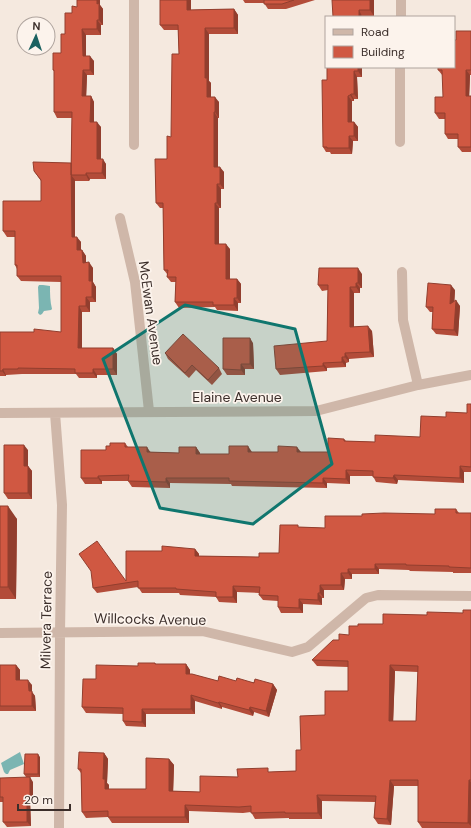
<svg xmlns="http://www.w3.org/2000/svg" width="471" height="828" font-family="'DM Sans',sans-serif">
<rect width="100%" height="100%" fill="#f5e9df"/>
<path fill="#7bb5b2" d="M39,285h4l7,1c0,8 0,15 2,23l-1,1 -7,1 -2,3 -2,1 -2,-2 1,-5 -1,-21z
M20,752l4,12 -14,6 -2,4h-2l-2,-2 -3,-9z"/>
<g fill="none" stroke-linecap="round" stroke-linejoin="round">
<path stroke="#cfb7a9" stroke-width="10" d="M401,17v-17
M400,142v-75
M134,145v-145
M120,218l15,64 14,129
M402,272l1,48 15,65
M0,413l316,-2 102,-26 53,-10
M55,413l7,92 -2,128 -1,195
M0,633l202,-2 90,21 16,-5 58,-49 12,-3 93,1"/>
</g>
<path fill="#b34c39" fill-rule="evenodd" d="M77,0h23v5l3,4v16h-2v10h-15v21l8,5v14h-7l-1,21h5l3,6v20l7,5v32l5,5v15h-16l-1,2h-14v-1v57l6,5v8h1l4,6v6l7,6v14l3,5v15h-6v10h-8v36h31l4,6v21h-20v3h-18l-3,-4h-54l-16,1v1h-6v-44h61v-50l-40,-1 -4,-5v-7l-2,-4v-28h-8l-4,-6 38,-30v-20l-7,-10 37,-8v1l1,-46h-15l-3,-6v-41l-1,-1 8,-17 4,-19 7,-21 5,-6z
M191,0v10l43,-1 4,6v19h-29v47l2,2v14l8,5v16h-1v49l6,5v17h-3v19h-2v36l11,5v30h7l4,5v19h-3v8l-21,-1 -2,-3 -36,1 -4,-6 1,-20h-5l-4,-5v-3l-3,-4 -1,-62h-3l-4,-5 11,-44 4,-22 8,-83 -1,-24h-14l-4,-5z
M243,0h72l-29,9h-18l-4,-6h-19z
M332,0h42v16h-12z
M471,31v44h-1l-1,21h2v56h-9l-4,-5v-8h-10l-3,-5v-15h-6l-4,-6 8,-16v-21l-5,-6 18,-30z
M362,67v10h-5l1,22h-4v2h-2v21h2l4,5v14h-5l-1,13h-21l-1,-2h-4l-3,-5 4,-67z
M362,274v14h-2v5h-6v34l18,4 2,26 -25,2v3l-3,1v4l-19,1v3l-47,4 -4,-6 51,-28 1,-51 -6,1 -4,-6z
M455,290l-1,12 6,4 -2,30 -22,-2 -4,-5 1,-17h-3l-4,-5z
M253,343l1,26h-9v6h-18l-4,-6z
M165,353l54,15 3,6 -10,11 -16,-15 -7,8 -21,-19z
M471,404v68h-7v11l-66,-3 -1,4 -21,-2 -3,-6h-23v8l-23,-1v5l-95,-2 -1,-2 -61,-1v5l-38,-1 -4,-6h-26v3h-17l-4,-6 25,-28 4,-4 15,-3 3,4 23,5 28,1 17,-6 4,6v1h29l23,-2h76l16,-13 2,2 29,1 45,-5 26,-20 21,-4z
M28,450v16l4,5v28h-24l-4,-6z
M0,506l17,13 -1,80h-16z
M456,509l3,4h12v60h-18v-1l-43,-1 -1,-1 -30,-1v5h-27v5h-7l-1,11h-20v8h-2v7l-19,-1v9h-22l-3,-6v-6l-15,-1 -4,-5v-2l-22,-1v11l-18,-1 -3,-5 -36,-2 -1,-2h-37l-4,-6 -41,6 -4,-5 33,-7 36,-30 33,-2 4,5v2l60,1 20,-4 21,-26 25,1 37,-12 73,-2z
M471,610v218h-49l-4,-6v-36h-24l-3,39 -13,-1 -4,-6 1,-16 -53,-1v18h-33v-1l-34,1 -4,-7 -8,1 -54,-2v12h-77l-4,-6 -22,1 -4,-6 -1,-39 -3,-4 26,-16 4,6 -1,24 2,2v4h37l23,-30 5,6 -1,26 27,1 38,-15 33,-5 25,-1 5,-21 24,-35 23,-24v-24l-31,-1 -5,-6 27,-20 10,-5 9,-9 25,-2 44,-9 36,-2zM395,671l23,1 -2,49h-23z
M155,663l1,1h30l4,6v4l28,7h18l37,3 4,6 -8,27 -15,-5 -1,4 -31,-9v2l-27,-8v13h-49v13l-20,-1 -3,-5v-7l-37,-1 -4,-6 56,-41z
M0,665h16l4,5v10l12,5v7l3,4 1,15h-36z
M40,757v20h-14l-2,-3z
M0,778l33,4v19l-3,-1 1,26 -24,1 -4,-5v-20h-3z"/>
<path fill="#923e2e" d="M97,0h3v5l3,4v16l-4,-5z
M187,0h4v15l-4,-5z
M370,0h4v16l-4,-6z
M234,9l4,6v19l-4,-6z
M359,10l3,6v1h-3z
M97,20l4,5v10l-4,-6z
M205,28l4,6v47l2,2v19l-4,-5 -2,-19z
M82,29l4,6v26l-3,-5z
M90,56l4,5v14l-4,-5z
M358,67h4v10l-4,-6z
M83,70l4,5 -1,27 -4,-6z
M466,70l4,5 -1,27 -3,-6z
M354,71l3,6 1,22 -4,-5z
M351,94l3,5v2l-4,-6z
M91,96l3,6v25l-4,-5z
M348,96l4,5v26l-4,-5z
M215,97l4,5v16l-4,-6z
M214,112l4,6v54l-4,-5z
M97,122l4,5v37l-4,-5z
M354,122l4,5v14l-4,-5z
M349,136l4,5 -1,13 -3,-6z
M103,159l3,5v15l-4,-6z
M71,163l3,5 -3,7 4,5v62l-3,-5z
M220,167l4,5v17l-4,-5z
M86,173l4,6 -1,2 -3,-6z
M217,184l4,5v19l-4,-5z
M215,203l4,5v41l-4,-5z
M77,237l4,5v14l-4,-6z
M226,244l4,5v35l-4,-5z
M82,250l4,6v12l-3,-5z
M89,262l4,6v14l3,5v15l-4,-5 -3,-16z
M358,268l4,6v14l-4,-5z
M237,279l4,5v19l-4,-5z
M356,283l4,5v5l-4,-6z
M451,285l4,5 -1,20 -4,-6z
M350,287l4,6v39l-4,-5z
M86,297l4,5v10l-4,-6z
M234,298l4,5v8l-4,-6z
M456,300l4,6 -2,30 -4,-6z
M79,306l3,6v41l-4,-5z
M368,326l4,5 2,26 -4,-5z
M250,338l3,5 1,26 -4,-5z
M113,348l4,6v21l-4,-6z
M345,353l4,6v3l-4,-5z
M342,357l4,6v4l-4,-5z
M323,363l4,5v3l-4,-5z
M241,364l4,5v6l-4,-5z
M3,369l3,6v1l-4,-5z
M93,369l4,6v3l-4,-5z
M24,445l4,5v21l-4,-5z
M248,446l4,6h-4z
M147,447l4,6 -4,-1z
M196,447l4,6v6l-4,-5z
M297,447l4,5h-4z
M28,466l4,5v28l-4,-6z
M460,466l4,6v11l-4,-5z
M346,470l4,6v8l-4,-5z
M394,475l4,5 -1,4 -4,-6z
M98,476l4,5v3l-4,-6z
M166,478l4,5v5l-4,-6z
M323,478l4,5v5l-4,-5z
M8,506l9,13 -1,80 -8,-12z
M195,549l4,5v8l-4,-6z
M375,564l4,5v5l-4,-5z
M348,569l4,5v5l-4,-6z
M341,573l4,6 -1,11 -3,-5z
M320,585l4,5v8l-4,-5z
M233,586l4,6v11l-4,-6z
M318,593l4,5v7l-4,-5z
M299,599l4,5v9l-4,-5z
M186,664l4,6v9l-4,-5z
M16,665l4,5v15l-4,-5z
M390,665l5,6 -2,56 -4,-6z
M28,680l4,5v7l3,4 1,15 -4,-5 -3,-15z
M273,684l4,6 -8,27 -3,-6z
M191,695l4,6v13l-4,-5z
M219,702l3,5v2l-4,-6z
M250,707l4,5 -1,4 -4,-6z
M142,709l4,5v13l-4,-5z
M104,753l4,6 -1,24 2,2v10l-4,-6 -2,-10z
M38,754l2,3v20l-2,-3z
M169,759l5,6 -1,32 -4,-6z
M30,777l3,5v19l-3,-5z
M390,780l4,6 -3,39 -4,-6z
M469,780l2,2v44l-3,-3z
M317,795l5,6v18l-4,-6z
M27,796l3,4 1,26 -4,-4z
M185,805l4,6v12l-4,-6z"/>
<path fill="#d05842" stroke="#923e2e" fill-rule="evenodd" d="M77,0h20v4l2,-1v17h-2v9h-15l1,27h7v14h-7l-1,26h9l-1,26h7v37h6l-1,14h-16v2h-15l1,-63h-18v-42h-1v-17h8v-19h4v-21h7v-7l5,1z
M160,0h27v10l47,-1v19h-29v50h2v19h8v15h-1v55h6v17h-3v19h-2v41h11v35h11v19h-3v7h-21v-3h-38l1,-25h-9l1,-7h-4l-1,-67h-7l-1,-44h12v-23l4,1 1,-83h7l-1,-29h-18z
M264,0h30l-12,4h-18z
M332,0h38v10h-11v7h-26z
M456,31h15v39h-5v26h5v51h-13v-13h-13v-21h-10v-16h8l-1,-27h-4v-3h16v-27h2z
M327,67h31v4h-4v23h-3l-1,1 -2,1v26h6v14h-5v12h-22v-1h-4l-1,-67h5z
M33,162l38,1 1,74h5v13h5l1,13 6,-1v19h3v16h-6v9h-7l-1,42h35v21h-20v4h-18v-4l-57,-1v1h-15l-1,2h-2v-39h34v-3l27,3v-56h-44v-11h-2v-34h-12v-30h38v-21l-7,-9z
M319,268h39v15h-2v4h-6v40l18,-1 2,26 -25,1v4h-3v5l-19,1v3l-47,3 -2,-23 53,-5 1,-56h-10z
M428,283l23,2 -1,19 6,-4 -2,30 -22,-1 1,-22h-7z
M183,334l36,34 -11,12 -16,-15 -7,8 -20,-20z
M223,338h27v26h-9v6l-18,-1z
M467,404h4v63l-11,-1v12l-66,-3 -1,3 -20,-1v-6l-27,-1v9l-23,-1v5l-94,-2v-3h-63v4l-38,-1 1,-6 -31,1v2h-17v-28h25v-4h4v-3h15v4h22v5l32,1v-6h17v7h33v-8h19v6h30v-6l19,1v5h31v-14l16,1v2l31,1v-7l45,2 1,-21 25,1v-5l21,1z
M4,445h20v21h4v27h-24z
M0,506h8v81h-8z
M435,509h21v4h15v55l-22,-1v-1l-43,-1v-1h-31v5h-27v4h-7v12h-21v8h-2v7l-19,-1v9l-21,-1v-11l-19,-1 1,-8 -27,-1v11h-17v-5l-40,-3v-1h-38v-7l-45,7 -2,-17 -12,-17 18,-13 29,40v-30h36v-5l33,3v7l64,1v-4h20l1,-28h18v2l27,1v-12h37v-2l22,-1 51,1z
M463,610h8v170h-2l-1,43 -50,-1v-42h-28l-3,39 -13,-1 2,-22 -59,-1 1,18h-33v-1l-34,1v-7l-12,1 -54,-2v12h-77v-6l-26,1 -1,-43h-3l1,-17 25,1 -1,26h2v10h41v-31l23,1v32l31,1v-16l38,1 -1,-8 31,-1v4l28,-1v-21h5l-1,-34 25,-1v-24h23v-30l-36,-1 21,-20h6v-6l10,1v-9h9v-2h25v-10l44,1v-3l36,1zM390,665l28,1 -2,55h-27z
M138,663h17v1h31v10h6l26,7 1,-5 17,5 1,-3 17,5 1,-4 18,5 -7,27 -16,-4 -1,3 -30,-8 -1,1 -27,-8v14h-49v13l-19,-1v-13l-41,-1 1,-28h13v-14l42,1z
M0,665h16v15h12l1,11h3v15h-32z
M25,754h13v20h-14z
M30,777v19h-3v26h-24v-25h-3v-19z"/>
<path fill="#0f766e" fill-opacity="0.2" stroke="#0f766e" stroke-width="3" stroke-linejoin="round" d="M185,305l110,24 37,135 -79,60 -93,-16 -57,-149z"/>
<g text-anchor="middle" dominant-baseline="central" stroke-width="3.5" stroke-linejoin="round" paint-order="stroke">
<g font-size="14" fill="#3b2e2a" stroke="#fcf3ec">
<text transform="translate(151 313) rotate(82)">McEwan Avenue</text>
<text x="237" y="397">Elaine Avenue</text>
<text transform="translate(150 619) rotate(1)">Willcocks Avenue</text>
<text transform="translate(46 620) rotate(-89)">Milvera Terrace</text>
</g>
</g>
<rect x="325" y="16" width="130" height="52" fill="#fcf3ec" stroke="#afa49e"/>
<rect x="333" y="29" width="20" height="6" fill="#cfb7a9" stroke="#afa49e"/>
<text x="361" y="36" font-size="12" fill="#3b2e2a">Road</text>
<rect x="333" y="46" width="20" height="12" fill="#d05842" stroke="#afa49e"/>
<text x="361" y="56" font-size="12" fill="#3b2e2a">Building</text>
<g transform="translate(36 36) rotate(3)"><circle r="19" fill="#fcf3ec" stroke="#afa49e"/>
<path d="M0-3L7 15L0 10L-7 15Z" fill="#1b6160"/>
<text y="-6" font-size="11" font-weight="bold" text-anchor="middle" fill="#3b2e2a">N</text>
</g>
<path d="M18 804v6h52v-6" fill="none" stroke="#3b2e2a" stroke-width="2"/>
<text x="24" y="804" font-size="12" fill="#3b2e2a" stroke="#fcf3ec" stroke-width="3" paint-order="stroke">20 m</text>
</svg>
